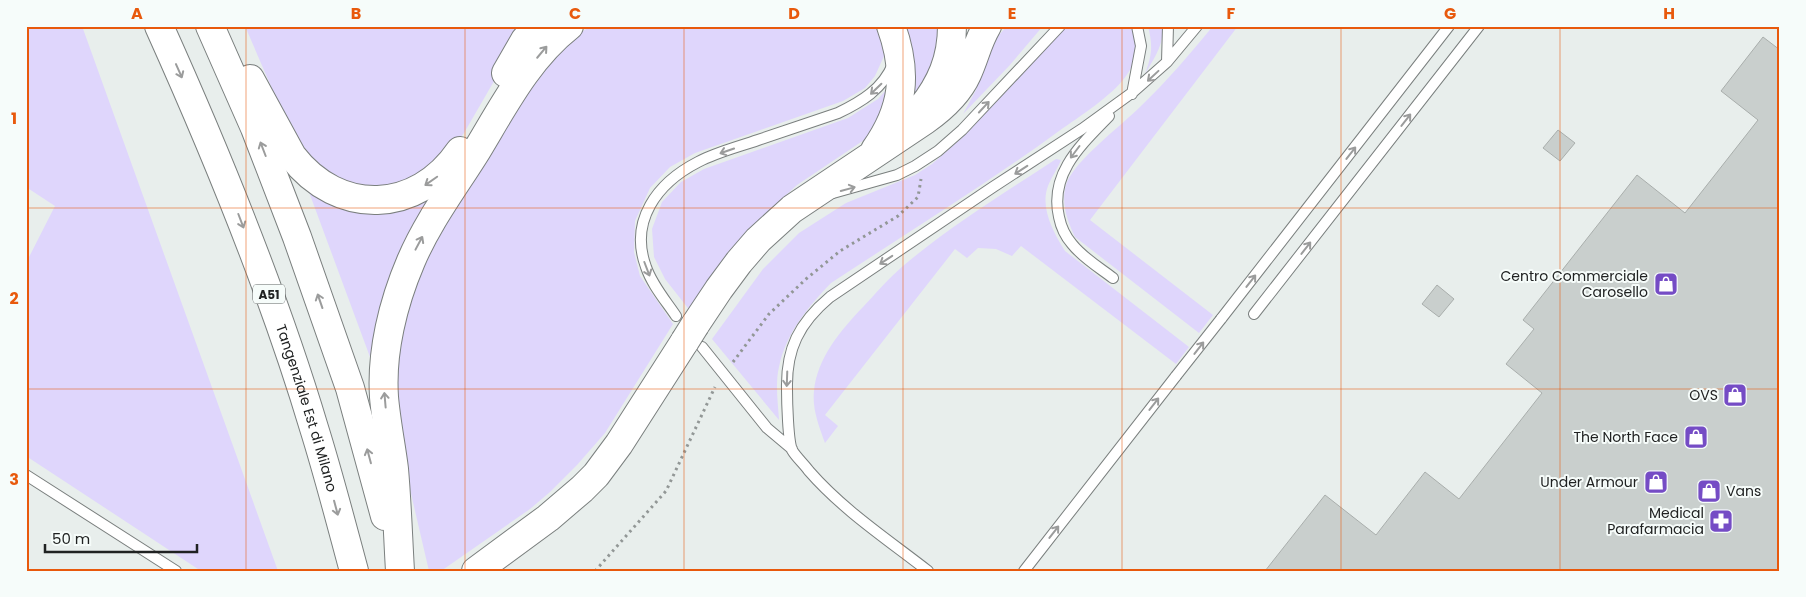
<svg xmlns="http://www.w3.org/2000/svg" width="1806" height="597" font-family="Poppins,sans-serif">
<rect width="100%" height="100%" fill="#e8eeec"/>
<path fill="#dfd6fc" d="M26,26h56l196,545h-77l-175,-115v-193l29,-57 -29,-19z
M245,26h281l-62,107 -17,23 -42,30 -45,2 -26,-9 -36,-30z
M591,26h289l6,16 -2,14 -9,20 -10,12 -22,13 -148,52 -25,14 -20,21 -15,33 -1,31 6,24 33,48 -68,109 -28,32 -27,27 -20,17 -89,62h-12l-30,-129 -6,-86 21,-86 102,-160 34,-48 24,-25z
M903,26h37l1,33 -33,52z
M1007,26h36l-34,40 -46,48 13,-24 15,-46z
M1066,26h64c9,17 7,35 -4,50 -13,19 -47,41 -67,55 -74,54 -152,102 -228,152 -23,24 -45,50 -52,84 -4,17 -1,36 0,53l-67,-81 51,-70 36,-36 47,-30 69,-28 17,-11 32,-28 47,-50z
M1148,26h14c3,18 -9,34 -17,48 7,-19 8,-28 3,-48z
M1213,26h25l-148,194 123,95 -14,18 -124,-96c-8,-17 -15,-36 -8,-55 10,-23 55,-57 74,-76 26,-25 49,-52 72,-80z
M895,80l-5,19 -23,39 -70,47 -37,34 -32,37 -37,56 -26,-33 -11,-22 -2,-28 10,-27 19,-20 23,-13 144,-51 30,-19z
M1056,159l5,1c-4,10 -11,19 -14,29 -6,21 7,44 18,62l124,96 -13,17 -155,-118 -9,10 -16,-7 -18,-1 -11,10 -12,-9 -130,166 13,11 -13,17c-6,-17 -13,-34 -11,-52 3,-33 27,-61 49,-84 13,-14 26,-29 40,-41 46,-39 103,-74 153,-107z
M309,192l31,15 65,1 27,-10 -58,157 -4,2z"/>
<path fill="#c9cfcd" stroke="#a9aeac" d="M1763,37l17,13v521h-515l60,-76 51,40 49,-63 34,27 83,-106 -36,-29 28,-35 -11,-9 114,-145 48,38 73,-93 -37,-29z
M1558,130l17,13 -15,18 -17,-13z
M1437,285l17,14 -15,18 -17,-13z"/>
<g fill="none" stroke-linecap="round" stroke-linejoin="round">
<g stroke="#7a7f7e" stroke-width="12">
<path id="service" d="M1167,62l1,-36
M1132,94l9,-48 -4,-20
M1109,116c-27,28 -60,57 -50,101 2,10 6,19 13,27 11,14 28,24 41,34
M833,193l64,-18 18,-9 23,-15 24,-21 98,-104
M1254,314l225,-288
M676,316c-10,-15 -24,-31 -30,-49 -17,-46 11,-84 52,-105 19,-10 40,-15 60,-22 27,-9 53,-18 80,-27 23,-11 45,-24 55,-49
M1221,319l228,-293
M702,347l65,81 25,21
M26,475l150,96
M928,571c-41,-32 -85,-61 -119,-100 -5,-7 -13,-14 -17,-21 -4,-9 -5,-49 -5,-61 -1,-40 12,-66 43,-92l163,-110 89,-58 51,-37 34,-30 30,-36
M1024,571l152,-195"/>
</g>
<g stroke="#7a7f7e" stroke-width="30">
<path id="secondary" d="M921,109c20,-25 31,-50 31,-83
M875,150c29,-41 33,-77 16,-124
M695,325l24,-36 20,-27 19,-22 34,-31 133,-89c17,-12 33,-26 42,-46 8,-17 10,-31 20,-48
M476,571l72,-53 34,-29 14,-14 23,-31 66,-103"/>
</g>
<g stroke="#7a7f7e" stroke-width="30">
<g id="motorway">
<path id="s1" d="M159,26c59,131 114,265 155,402 15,48 27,95 40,143"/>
<path d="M210,26l45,102 42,109 53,151 35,128"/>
<path d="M506,73l19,-33 12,-14"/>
<path d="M250,79l42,77c47,61 125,58 168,-5"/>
<path d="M400,571c-2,-34 -3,-68 -6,-102 -3,-24 -8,-48 -10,-72 -3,-45 9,-94 27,-136 17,-40 43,-74 66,-111 26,-43 51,-92 92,-124"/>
</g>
</g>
<path stroke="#929796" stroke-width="3" stroke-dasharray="2.5 4" stroke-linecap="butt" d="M1751,26l4,4
M733,362l36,-48 37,-35 34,-28 58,-35 20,-19 3,-18
M595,571l71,-80 49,-104"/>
<use href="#service" stroke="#fff" stroke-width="10"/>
<use href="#secondary" stroke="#fff" stroke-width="28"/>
<use href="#motorway" stroke="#fff" stroke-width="28"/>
<g stroke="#7a7f7e" stroke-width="12" stroke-linecap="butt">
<path id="service-bridge" d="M1176,376l45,-57"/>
</g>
<g stroke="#7a7f7e" stroke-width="30" stroke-linecap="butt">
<path id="secondary-bridge" d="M685,341l10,-16"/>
</g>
<use href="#service-bridge" stroke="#fff" stroke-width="10"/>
<use href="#secondary-bridge" stroke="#fff" stroke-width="28"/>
</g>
<defs><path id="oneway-shaft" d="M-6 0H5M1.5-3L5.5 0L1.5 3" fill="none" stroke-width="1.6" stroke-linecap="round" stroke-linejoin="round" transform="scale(1.25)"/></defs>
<g stroke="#9b9c9c">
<use href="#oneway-shaft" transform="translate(542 52) rotate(-50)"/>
<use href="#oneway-shaft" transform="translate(179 71) rotate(66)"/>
<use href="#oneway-shaft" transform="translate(1153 76) rotate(137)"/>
<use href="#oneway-shaft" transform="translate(876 89) rotate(136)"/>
<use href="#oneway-shaft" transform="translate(984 107) rotate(-47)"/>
<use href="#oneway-shaft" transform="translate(1406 120) rotate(-52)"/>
<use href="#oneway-shaft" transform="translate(263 149) rotate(-111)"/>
<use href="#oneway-shaft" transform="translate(727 151) rotate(161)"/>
<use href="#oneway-shaft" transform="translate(1075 152) rotate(127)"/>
<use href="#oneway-shaft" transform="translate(1351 153) rotate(-52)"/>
<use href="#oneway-shaft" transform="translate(1021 170) rotate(147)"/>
<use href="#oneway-shaft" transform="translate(431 181) rotate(145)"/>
<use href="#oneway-shaft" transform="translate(848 189) rotate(-15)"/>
<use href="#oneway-shaft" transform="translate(241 221) rotate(69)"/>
<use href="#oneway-shaft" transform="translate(419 243) rotate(-62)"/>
<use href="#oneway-shaft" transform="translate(1306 248) rotate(-52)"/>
<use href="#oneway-shaft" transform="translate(886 260) rotate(147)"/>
<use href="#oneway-shaft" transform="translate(647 269) rotate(69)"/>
<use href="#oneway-shaft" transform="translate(1251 281) rotate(-52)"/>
<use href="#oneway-shaft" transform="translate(320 301) rotate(-109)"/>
<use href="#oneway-shaft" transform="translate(1199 348) rotate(-52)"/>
<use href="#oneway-shaft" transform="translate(787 379) rotate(92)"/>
<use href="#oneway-shaft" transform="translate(385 400) rotate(-95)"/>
<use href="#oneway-shaft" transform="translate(1154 404) rotate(-52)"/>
<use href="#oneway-shaft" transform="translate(369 456) rotate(-105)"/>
<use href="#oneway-shaft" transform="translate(336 508) rotate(75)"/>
<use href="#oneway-shaft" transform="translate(1054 532) rotate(-52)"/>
</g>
<path fill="none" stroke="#e8590c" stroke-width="1" stroke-opacity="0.55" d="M246,26v545M465,26v545M684,26v545M903,26v545M1122,26v545M1341,26v545M1560,26v545M26,208h1754M26,389h1754"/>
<defs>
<g id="shop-square" transform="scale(1.25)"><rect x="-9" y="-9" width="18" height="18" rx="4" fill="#754cc5" stroke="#f6fcfa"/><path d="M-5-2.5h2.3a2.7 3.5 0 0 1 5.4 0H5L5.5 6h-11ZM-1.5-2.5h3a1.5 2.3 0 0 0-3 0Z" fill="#fff"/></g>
<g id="pharmacy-square" transform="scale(1.25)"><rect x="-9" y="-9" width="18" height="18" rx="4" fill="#754cc5" stroke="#f6fcfa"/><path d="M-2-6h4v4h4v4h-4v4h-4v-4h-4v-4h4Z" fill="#fff"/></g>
</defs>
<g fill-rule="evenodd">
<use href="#shop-square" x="1666" y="284"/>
<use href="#shop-square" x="1735" y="395"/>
<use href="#shop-square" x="1696" y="437"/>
<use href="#shop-square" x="1656" y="482"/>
<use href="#shop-square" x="1709" y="491"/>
<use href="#pharmacy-square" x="1721" y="521"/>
</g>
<g text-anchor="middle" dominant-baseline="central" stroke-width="4" stroke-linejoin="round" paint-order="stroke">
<rect fill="#f6fcfa" stroke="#606363" stroke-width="1" x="253" y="284.5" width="32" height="19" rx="4"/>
<g font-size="12" font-weight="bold" fill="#202222">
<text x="269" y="294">A51</text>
</g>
<g font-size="14" fill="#202222" stroke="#f6fcfa" text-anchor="end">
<text x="1648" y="276">Centro Commerciale<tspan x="1648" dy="16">Carosello</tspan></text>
<text x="1718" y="395">OVS</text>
<text x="1678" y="437">The North Face</text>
<text x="1638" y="482">Under Armour</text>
<text x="1726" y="491" text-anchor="start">Vans</text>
<text x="1704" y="513">Medical<tspan x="1704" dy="16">Parafarmacia</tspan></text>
</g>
<g font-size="14" fill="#202222" stroke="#f6fcfa">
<text stroke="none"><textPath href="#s1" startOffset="410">Tangenziale Est di Milano</textPath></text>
</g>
</g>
<rect width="1806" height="597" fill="none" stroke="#f6fcfa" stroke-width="55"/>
<path d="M45 544v8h152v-8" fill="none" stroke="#202222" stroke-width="2.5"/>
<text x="52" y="544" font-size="15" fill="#202222" stroke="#f6fcfa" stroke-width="4" paint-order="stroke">50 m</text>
<rect x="28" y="28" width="1750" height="542" fill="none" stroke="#e8590c" stroke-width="2"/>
<g font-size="16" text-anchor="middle" font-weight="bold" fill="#e8590c">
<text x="137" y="19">A</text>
<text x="356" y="19">B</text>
<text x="575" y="19">C</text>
<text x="794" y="19">D</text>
<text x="1012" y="19">E</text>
<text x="1231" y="19">F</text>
<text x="1450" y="19">G</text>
<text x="1669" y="19">H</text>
<text x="14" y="124">1</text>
<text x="14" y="304">2</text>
<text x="14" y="485">3</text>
</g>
</svg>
